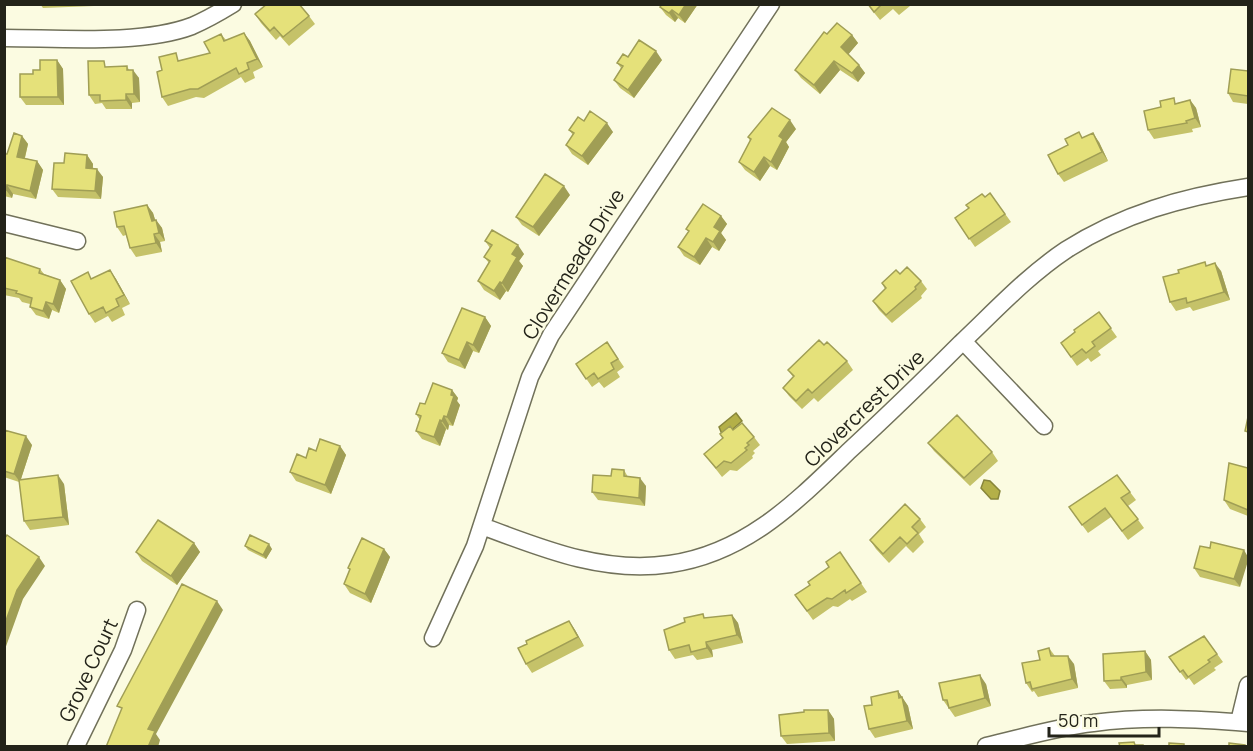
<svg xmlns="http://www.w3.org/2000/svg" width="1253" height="751" font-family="Manrope,sans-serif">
<rect width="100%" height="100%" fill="#fbfbe1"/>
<path fill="#b4b048" stroke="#88863a" stroke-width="1.5" d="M736,413l6,8 -16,14 -4,-1 -3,-7z
M984,480l6,1 10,10 -2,8h-7l-10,-11z"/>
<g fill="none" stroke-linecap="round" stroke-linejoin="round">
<g stroke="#71715a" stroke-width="19">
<path id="street" d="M4,38c55,0 138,7 188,-12 14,-6 28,-14 41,-22
M4,223l73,18
M963,341l81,85
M482,526c61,23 122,48 188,38 77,-11 127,-63 180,-114 38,-35 75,-71 111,-107 34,-32 66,-67 105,-93 56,-36 117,-53 182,-63
M433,638l42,-92 55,-169 21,-42 220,-331
M1239,722l9,-37
M76,746l47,-96 14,-40
M986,746c35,-8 71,-19 107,-23 52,-7 104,-4 155,0"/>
</g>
<use href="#street" stroke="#fff" stroke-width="16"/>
</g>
<path fill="#c5c269" d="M40,4h54v2l-51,2z
M698,4l-13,19 -7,-5 -3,4 -9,-7 -6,-8z
M867,4h42l1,2 -11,9 -6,-6 -13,11z
M255,14l54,2 6,8 -26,22 -9,-10 -4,4 -15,-17z
M244,33l6,8 13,26 -10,5 2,6 -10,5 -4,-6 -37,21 -8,-1 -28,9 -6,-9v-27l19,-10 29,-7 11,-19 5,6z
M827,34l25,1 6,8 -10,11 11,11 6,8 -7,9 -18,-12 -20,24 -19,-16 -6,-8z
M628,57l34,3 -28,38 -14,-10 -6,-8 7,-12 -4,-5z
M57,60l6,9 1,36h-38l-6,-8 13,-23z
M127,66l2,4 10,8 1,24 -8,1v6h-26l-4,-6 -7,1 -6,-9 19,-28z
M1248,66v38l-15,-2 -5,-9 20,-22z
M1190,100l6,8 5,19 -9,2 1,3 -39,7 -6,-9 29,-27z
M584,121l29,11 -25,33 -16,-11 -6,-9 7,-10 -4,-5z
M796,129l-10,13 3,5 -12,23 -7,-4 -10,15 -15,-11 -6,-8 11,-21 -2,-4z
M22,136l6,8 -3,14 12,3 6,9 -7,29 -23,-5 -1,4 -8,-2v-42h3z
M1083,138l16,4 9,19 -44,21 -6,-8z
M87,155l6,9v4l10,9 -2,22 -43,-2 -6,-8 12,-26z
M990,193l21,29 -36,25 -20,-29z
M570,195l-31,41 -17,-11 -6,-8z
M147,205l6,8 2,7h1l6,8 3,13 -5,1 2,10 -26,5 -6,-9 -4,-13 -3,1 -6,-9z
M721,216l6,8 -6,9 5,7 -7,11 -7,-4 -12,18 -16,-9 -6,-9 11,-15 -3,-3z
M485,241l39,13 -5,7 4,5 -15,26 -2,-1 -6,9 -16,-10 -6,-9 11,-18 -5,-6 6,-9z
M4,257l36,12 4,5 16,6 6,9 -7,24 -7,-3 -3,9 -13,-4 -6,-8v-3l-8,-2 -3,-4 -15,-3z
M1207,265l14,6 9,29 -37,11 -3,-4 -14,4 -6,-9z
M110,270l6,9 14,25 -8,4 3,7 -13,7 -4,-6 -13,7 -6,-9 3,-35z
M900,274l21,7 6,8 -6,7 1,2 -30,25 -13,-13 -6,-9 12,-12 -3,-6z
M1099,312l18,25 -19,14 3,4 -10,7 -3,-4 -11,8 -16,-23 14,-11z
M485,317l6,9 -12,27 -6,-2 -8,18 -17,-7 -6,-9z
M607,342l17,25 -7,5 3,5 -16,11 -5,-6 -7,5 -16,-23z
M824,345l23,16 6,9 -35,32 -4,-4 -12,11 -13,-13 -6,-8 10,-11 -5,-7z
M452,390l6,8 -1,3 3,4 -7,21 -4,-1 -1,5 -2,-1 -6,17 -18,-7 -6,-8 4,-11 -4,-6 9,-10z
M4,430l28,15 -11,34 43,5 5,41 -39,5 -6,-9 -5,-39 -15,-5z
M733,430l21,7 6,8 -7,6 2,2 -3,3 1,2 -16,13 -7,-1 -8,7 -18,-23z
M928,443l64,9 6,9 -28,25 -36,-35z
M340,446l6,9 -15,39 -35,-13 -6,-9 16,-14 10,-7z
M1248,468v48l-18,-7 -6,-9z
M624,470l4,7 18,9 -1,20 -47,-6 -6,-8 19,-16z
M1117,475l19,25 -8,6 16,22 -16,12 -17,-23 -23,16 -19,-26z
M920,519l6,8 -7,7 5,8 -11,11 -7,-7 -17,17 -13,-14 -6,-9z
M1211,542l29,45 -40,-10 -6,-9 16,-20z
M194,543l6,9 -23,33 -35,-24 -6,-9z
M245,546l27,3 -6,10 -18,-9z
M384,549l6,8 -19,46 -21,-10 -6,-9 6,-13 -2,-3z
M840,552l27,40 -15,9 -2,-2 -12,8 -5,-1 -20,14 -18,-25 15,-10 19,-18z
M732,615l6,8 5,20 -31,7 1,7 -16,3 -4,-5 -18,4 -6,-9 37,-32z
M569,621l6,9 9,16 -52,27 -6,-9z
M1204,636l19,26 -9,6 2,2 -22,15 -5,-7 -3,2 -17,-23z
M1049,648l6,8 19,8 4,24 -40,9 -4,-6 -2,1 -6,-9 14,-23z
M1145,651l6,9 1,20 -25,5v3l-17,1 -6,-8z
M986,684l5,22 -36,11 -12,-17z
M898,691l10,15 5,23 -38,9 -6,-9 3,-24z
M828,710l6,9 1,22 -48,3 -6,-8z"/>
<path fill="#a09e55" d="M686,4h12l-13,19 -6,-8z
M672,10l6,8 -3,4 -6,-9z
M244,33l6,8 13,26 -6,-8z
M852,35l6,8 -11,13 -6,-9z
M656,51l6,9 -28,38 -6,-8z
M57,60l6,9 1,36 -6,-8z
M834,61l6,9 -20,24 -6,-9z
M859,65l6,8 -7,9 -6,-9z
M133,70l6,8 1,24 -6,-8z
M126,94l6,9v6l-6,-9z
M1190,100l6,8 5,19 -6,-9z
M790,120l6,9 -10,13 3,5 -12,23 -6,-8 8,-26z
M607,123l6,9 -25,33 -6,-9z
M1093,133l6,9 9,19 -6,-9z
M22,136l6,8 -5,21 -6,-8z
M87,155l6,9 -1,13 -6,-9z
M764,157l6,9 -10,15 -6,-9z
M37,161l6,9 -7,29 -6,-8z
M97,169l6,8 -2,22 -6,-8z
M7,185l6,9 -1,4 -6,-8z
M564,186l6,9 -31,41 -6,-9z
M147,205l6,8 5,16 -6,-8z
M721,216l6,8 -6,9 5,7 -7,11 -6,-9 1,-15z
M156,220l6,8 3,13 -6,-8z
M154,234l6,8 2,10 -6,-9z
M706,238l6,9 -12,18 -6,-8z
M518,245l6,9 -5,7 4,5 -15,26 -6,-9 10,-29z
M1215,263l6,8 9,29 -6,-8z
M110,270l6,9 14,25 -6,-9z
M60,280l6,9 -7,24 -6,-9z
M500,282l6,9 -6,9 -6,-9z
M46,302l6,8 -3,9 -6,-8z
M485,317l6,9 -12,27 -6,-8z
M467,342l6,9 -8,18 -6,-9z
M452,390l6,8 -1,3 3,4 -7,21 -6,-9z
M444,416l5,9 -1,5 -6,-9z
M440,420l6,9 -6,17 -6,-9z
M26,436l6,9 -12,37 -6,-8z
M340,446l6,9 -15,39 -6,-9z
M58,475l6,9 5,41 -6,-8z
M640,478l6,8 -1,20 -6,-8z
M194,543l6,9 -23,33 -6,-9z
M269,544l3,5 -6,10 -3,-4z
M384,549l6,8 -19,46 -6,-9z
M1244,550l4,7v4l-8,26 -6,-8z
M39,557l6,9 -22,33 -19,53v-26l13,-36z
M217,601l6,9 -67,124 4,6 -2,7h-10v-18z
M732,615l6,8 5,20 -6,-8z
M569,621l6,9 9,16 -6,-9z
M706,642l6,8 1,7 -6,-9z
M1145,651l6,9 1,20 -6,-8z
M1068,656l6,8 4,24 -6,-9z
M980,675l6,9 5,22 -6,-8z
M1121,677l6,8v3l-6,-8z
M898,691l10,15 5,23 -6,-8z
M828,710l6,9 1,22 -6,-8z"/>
<path fill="#e5e17a" stroke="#a09e55" stroke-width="1.5" d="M267,4h32l10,12 -26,21 -9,-10 -4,4 -15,-17z
M662,4h24l-7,11 -7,-5 -3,3 -9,-6z
M868,4h14l-8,8z
M837,23l15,12 -11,12 18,18 -7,8 -18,-12 -20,24 -19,-15 29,-38 3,2z
M244,33l13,26 -10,4 2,6 -10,5 -3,-6 -38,21h-8l-28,8 -5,-25 5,-2 -3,-13 17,-4 2,8 32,-8 -6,-11 17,-8 3,7z
M639,40l17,11 -28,39 -14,-10 9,-14 -6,-3 6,-9 5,3z
M40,60h17l1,37h-38v-23h13v-4h7z
M88,61h16l1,6 22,-1v4h6l1,24h-8v6l-26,1v-6h-11z
M1248,66v30l-20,-3 3,-24 17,2z
M1174,98l1,6 15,-4 5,18 -9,3 1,2 -39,7 -4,-19 17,-4 -1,-6z
M772,108l18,12 -11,16 4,3 -12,23 -7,-5 -10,15 -15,-10 12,-23 -3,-2z
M590,111l17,12 -25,33 -16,-11 8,-12 -5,-3 9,-13 6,4z
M1079,132l3,6 11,-5 9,19 -44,22 -10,-19 20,-10 -3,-6z
M14,133l8,3 -5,21 20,4 -7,30 -23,-6 -1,5 -2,-1v-35h3z
M65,153l22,2 -1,13 11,1 -2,22 -43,-2 2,-26h10z
M545,174l19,12 -31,41 -17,-10z
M990,193l15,21 -36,25 -14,-21 14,-10 -3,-3 16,-11 3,3z
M703,204l18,12 -7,11 6,4 -7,11 -7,-4 -12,19 -16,-10 11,-16 -3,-2z
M147,205l5,16 4,-1 3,13 -5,1 2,9 -26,5 -6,-22 -7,1 -3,-15z
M492,230l26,15 -6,9 5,3 -15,26 -2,-1 -6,9 -16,-10 12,-20 -6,-4 8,-12 -7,-4z
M4,257l36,12 -1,4 21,7 -7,24 -7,-2 -3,9 -13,-4 2,-9 -16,-5 1,-2 -13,-3z
M1205,262l1,4 9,-3 9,29 -37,11 -1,-5 -16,4 -7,-25 16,-4 -1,-3z
M907,267l14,14 -6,6 1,2 -30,26 -13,-14 13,-13 -4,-5 14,-13 4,4z
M110,270l14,25 -8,4 3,7 -13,7 -3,-6 -14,7 -18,-33 17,-9 3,7z
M462,308l23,9 -12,28 -6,-3 -8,18 -17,-7z
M1099,312l12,16 -19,14 3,4 -9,7 -4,-4 -11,8 -10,-14 14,-11 -1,-2z
M819,340l5,5 3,-3 20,19 -35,32 -4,-4 -12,12 -13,-13 11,-12 -6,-6z
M607,342l11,17 -7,4 3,6 -16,10 -4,-6 -8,6 -10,-15z
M433,383l19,7 -1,5 3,1 -7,21 -3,-1 -2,5 -2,-1 -6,17 -18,-6 5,-15 -5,-2 4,-11 5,1z
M957,415l35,37 -28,26 -36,-35z
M1248,417v15l-3,-1z
M742,423l12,14 -7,6 2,2 -4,3 2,2 -16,13 -7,-2 -8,7 -12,-14 19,-16 -3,-4 10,-8 3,4z
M4,430l22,6 -12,38 -10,-3z
M320,439l20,7 -15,39 -35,-13 7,-18 9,4 3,-10 7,3z
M1229,463l19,5v42l-24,-10z
M612,469l12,1v6l16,2 -1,20 -47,-6 1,-17 18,1z
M58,475l5,42 -39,4 -5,-41z
M1117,475l13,17 -9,6 17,21 -16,12 -17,-23 -23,17 -13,-18z
M905,504l15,15 -8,8 6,6 -11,11 -7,-7 -17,17 -13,-14z
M158,520l36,23 -23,33 -35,-24z
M7,535l32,22 -22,33 -13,36v-87z
M250,535l19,9 -6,11 -18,-9z
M362,538l22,11 -19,45 -21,-10 6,-15 -2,-1z
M1211,542l33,8 -10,29 -40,-11 6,-22 10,2z
M840,552l21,31 -15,10 -1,-3 -13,9 -5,-1 -20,13 -12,-16 15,-10 -2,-3 21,-15 -3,-5z
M182,584l35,17 -69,128 7,2 -7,16h-42l16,-39 -5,-2z
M703,614l1,4 28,-3 5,20 -31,7 1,6 -16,4 -2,-7 -20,5 -5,-20 21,-8 -1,-4z
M569,621l9,16 -52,27 -8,-16 9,-4 -1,-3z
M1204,636l13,18 -9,6 2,2 -22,15 -5,-7 -3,2 -11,-15z
M1049,648l2,8h17l4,23 -40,10 -2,-7 -4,1 -4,-20 18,-3 -2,-9z
M1145,651l1,21 -25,5v3l-17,1 -1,-27z
M980,675l5,23 -36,10 -2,-8h-4l-4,-17z
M898,691l1,7 3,-1 5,24 -38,8 -5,-23 8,-1 -1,-8z
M804,710h24l1,23 -48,3 -2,-21 25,-3z
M1134,742l1,3h8v2h-23l-1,-4z
M1169,743l15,1v3h-15z
M1229,743l16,2v2h-16z"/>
<g text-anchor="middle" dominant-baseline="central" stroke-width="5" stroke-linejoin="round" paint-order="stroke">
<g font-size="20" fill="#232319" stroke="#fbfbe1">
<text transform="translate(573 264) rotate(-58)">Clovermeade Drive</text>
<text transform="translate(864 408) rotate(-44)">Clovercrest Drive</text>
<text transform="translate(88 670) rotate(-65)">Grove Court</text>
</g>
</g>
<rect width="1253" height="751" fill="none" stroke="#232319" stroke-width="12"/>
<path d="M1049 727v9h110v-9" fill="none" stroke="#232319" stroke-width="3"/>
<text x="1058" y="727" font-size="18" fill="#232319" stroke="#fbfbe1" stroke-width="4.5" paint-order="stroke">50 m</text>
</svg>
